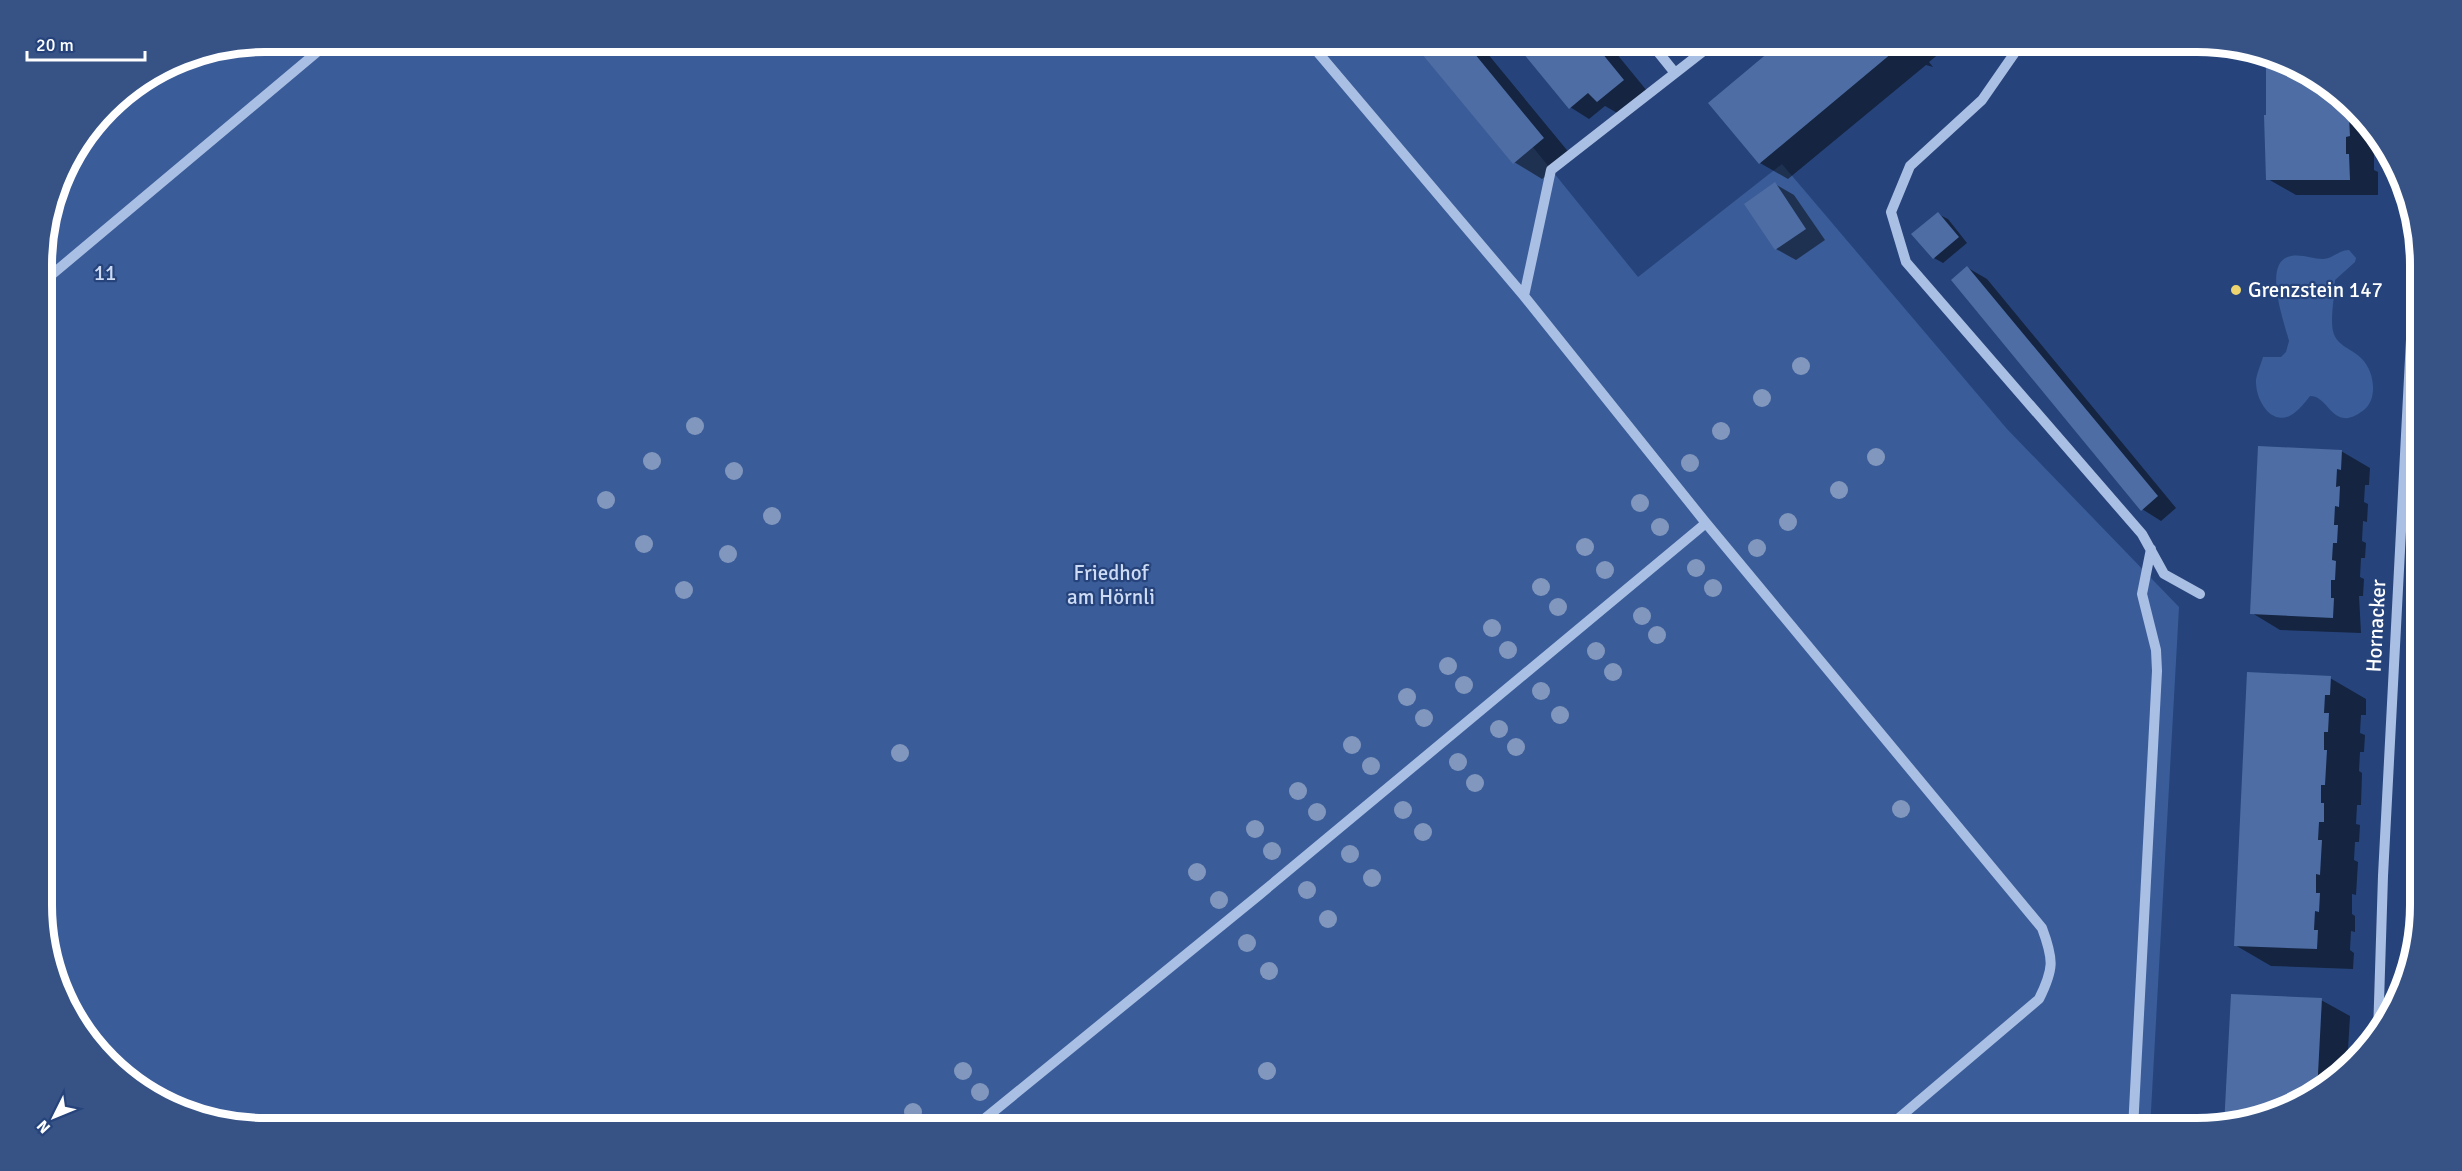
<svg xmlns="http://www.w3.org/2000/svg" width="2462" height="1171" font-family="Signika,sans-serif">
<rect width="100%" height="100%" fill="#26447b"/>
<path fill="#3a5c99" d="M266,42h1182l190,235 144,-113 225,265 172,178 -29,522h-1884l-86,-17 -51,-29 -41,-42 -29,-50 -15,-56 -1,-684 22,-85 53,-68 62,-39z
M2349,250l7,8 -1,4 -20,18c0,14 -5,38 -2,51 3,15 20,18 29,28 12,12 16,38 3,50 -6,5 -14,10 -21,9 -15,-2 -19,-22 -34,-22 -5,6 -10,13 -17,18 -21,14 -38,-14 -37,-34 1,-7 5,-16 7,-23h18l5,-5 3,-11c-4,-17 -28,-80 2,-85 11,-2 21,3 32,3 9,0 16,-9 26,-9z"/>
<path fill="#0007" d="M1414,42h64l93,113 -29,24 -28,-17z
M1516,42h91l45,55 -26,21 -21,-12 -16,13 -19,-12z
M1783,42h170l-24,20 4,5 -7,-2 -138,114 -28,-16z
M2070,42h37v3l-28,2z
M2267,56l15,3 51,29 40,41 4,7 1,16h-4v18l4,2v23h-82l-28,-16z
M1775,184l19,11 31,45 -29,20 -20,-11 -30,-45z
M1938,214l10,5 19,24 -24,20 -9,-5z
M1968,268l19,11 189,229 -15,13 -19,-12z
M2341,451l29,17 -1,17h-4l-1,17 4,2 -1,18 -4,-1 -1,20 4,2 -1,15h-4l-1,19 4,2 -1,17h-4l2,37 -81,-3 -28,-17z
M2330,678l36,21v16h-5l-1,18 5,2 -1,17h-4l-1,19 3,2 -1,32h-4l-1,19 4,1 -1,17h-4l-1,18 4,2 -2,33 -4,-1v20l3,2v16l-4,-1 -1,19 4,3 -1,16 -82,-3 -36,-21z
M2420,791v72l-12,-7z
M2321,1000l29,16 -3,51 -26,24 -52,26z"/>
<path fill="#4e6da4" d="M1412,42h53l79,96 -31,26z
M1514,42h79l31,38 -27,22 -9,-9 -19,16z
M1781,42h124l-4,3 5,5 -4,3 -4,-5 -139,116 -51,-61z
M2266,56l16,3 51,29 12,13v16h4l1,19 -4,1v17h3l1,26h-84l-2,-65h2z
M1775,182l31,47 -31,21 -31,-46z
M1938,212l21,25 -26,22 -22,-25z
M1967,266l191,230 -17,15 -190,-231z
M2258,446l84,4 -1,20 -4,-1 -1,18 4,-1 -1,21 -4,-1 -1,19h4l-1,18h-4l-1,17 4,1 -1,19h-4v18h3l-1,20 -83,-4z
M2247,672l84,4 -1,19h-5l-1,18h5l-1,19h-4v18h3l-2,35h-4v18h3v19h-5l-1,18h4l-2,35 -4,-1v19h4l-1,19 -4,-1 -1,19h4l-1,19 -83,-3z
M2414,789h6v70l-14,-2z
M2231,994l91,4 -5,95 -48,24 -45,9z"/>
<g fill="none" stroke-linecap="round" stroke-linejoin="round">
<path stroke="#aabfe4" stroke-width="10" d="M1309,42l215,254 182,227 336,405c12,32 12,41 -3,71l-153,130
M1650,42l25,31
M2014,42l2,9 -34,49 -72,66 -19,46 15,50 236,272 22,40 36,20
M43,282l286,-240
M1524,296l27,-126 164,-128
M2378,1034l5,-158 31,-594v-62
M972,1129l287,-234 447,-372
M2133,1129l24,-458 -1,-21 -14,-56 9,-45"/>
</g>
<g fill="#8297be">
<circle cx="1801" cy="366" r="9"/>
<circle cx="1762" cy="398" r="9"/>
<circle cx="695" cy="426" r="9"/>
<circle cx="1721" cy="431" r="9"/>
<circle cx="1876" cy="457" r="9"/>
<circle cx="652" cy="461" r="9"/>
<circle cx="1690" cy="463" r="9"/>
<circle cx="734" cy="471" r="9"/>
<circle cx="1839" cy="490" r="9"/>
<circle cx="606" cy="500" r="9"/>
<circle cx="1640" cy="503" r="9"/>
<circle cx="772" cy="516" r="9"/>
<circle cx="1788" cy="522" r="9"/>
<circle cx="1660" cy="527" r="9"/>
<circle cx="644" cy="544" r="9"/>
<circle cx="1585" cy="547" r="9"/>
<circle cx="1757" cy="548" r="9"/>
<circle cx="728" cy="554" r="9"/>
<circle cx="1696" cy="568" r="9"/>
<circle cx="1605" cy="570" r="9"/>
<circle cx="1541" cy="587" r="9"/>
<circle cx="1713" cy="588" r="9"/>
<circle cx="684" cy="590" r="9"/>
<circle cx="1558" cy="607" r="9"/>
<circle cx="1642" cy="616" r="9"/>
<circle cx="1492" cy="628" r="9"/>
<circle cx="1657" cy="635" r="9"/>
<circle cx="1508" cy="650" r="9"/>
<circle cx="1596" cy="651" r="9"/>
<circle cx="1448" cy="666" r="9"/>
<circle cx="1613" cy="672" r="9"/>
<circle cx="1464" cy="685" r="9"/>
<circle cx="1541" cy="691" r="9"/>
<circle cx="1407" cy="697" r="9"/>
<circle cx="1560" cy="715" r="9"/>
<circle cx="1424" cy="718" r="9"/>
<circle cx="1499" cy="729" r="9"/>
<circle cx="1352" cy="745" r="9"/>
<circle cx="1516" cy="747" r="9"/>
<circle cx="900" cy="753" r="9"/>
<circle cx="1458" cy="762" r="9"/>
<circle cx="1371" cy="766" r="9"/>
<circle cx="1475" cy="783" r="9"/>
<circle cx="1298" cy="791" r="9"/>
<circle cx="1901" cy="809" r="9"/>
<circle cx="1403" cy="810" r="9"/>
<circle cx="1317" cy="812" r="9"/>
<circle cx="1255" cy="829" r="9"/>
<circle cx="1423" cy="832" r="9"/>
<circle cx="1272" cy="851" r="9"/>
<circle cx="1350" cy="854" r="9"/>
<circle cx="1197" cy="872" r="9"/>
<circle cx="1372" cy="878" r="9"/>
<circle cx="1307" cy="890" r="9"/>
<circle cx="1219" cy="900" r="9"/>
<circle cx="1328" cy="919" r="9"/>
<circle cx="1247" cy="943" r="9"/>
<circle cx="1269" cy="971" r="9"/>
<circle cx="963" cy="1071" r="9"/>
<circle cx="1267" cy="1071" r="9"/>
<circle cx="980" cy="1092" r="9"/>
<circle cx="913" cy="1112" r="9"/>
</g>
<circle fill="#edd46f" stroke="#26447b" stroke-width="2" cx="2236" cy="290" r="6"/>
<g text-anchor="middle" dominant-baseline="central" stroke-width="4.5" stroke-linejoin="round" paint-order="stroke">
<g font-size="21" fill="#cddbf4" stroke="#26447b">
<text x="105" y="273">11</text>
<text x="1111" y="573">Friedhof<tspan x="1111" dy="24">am Hörnli</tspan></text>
</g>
<g font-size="21" fill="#fff" stroke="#26447b" text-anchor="start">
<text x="2248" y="290">Grenzstein 147</text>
</g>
<g font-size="21" fill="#fff" stroke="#26447b">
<text transform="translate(2376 626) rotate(-87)">Hornacker</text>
</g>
</g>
<path d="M0 0H2462V1171H0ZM265 52H2197A213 213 0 0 1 2410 265V905A213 213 0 0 1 2197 1118H265A213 213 0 0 1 52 905V265A213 213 0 0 1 265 52Z" fill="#375386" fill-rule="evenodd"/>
<path fill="none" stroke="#fff" stroke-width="8" d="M265 52H2197A213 213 0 0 1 2410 265V905A213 213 0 0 1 2197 1118H265A213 213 0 0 1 52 905V265A213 213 0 0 1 265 52Z"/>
<g transform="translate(54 1117) rotate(227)" stroke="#26447b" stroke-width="4.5" paint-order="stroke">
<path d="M0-4.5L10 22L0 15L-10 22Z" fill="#ffffff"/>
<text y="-9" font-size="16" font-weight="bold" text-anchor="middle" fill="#ffffff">N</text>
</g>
<path d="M27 51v9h118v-9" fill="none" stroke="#ffffff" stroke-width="3"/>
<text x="36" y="51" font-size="18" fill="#ffffff" stroke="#26447b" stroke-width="4.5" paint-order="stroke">20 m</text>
</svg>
